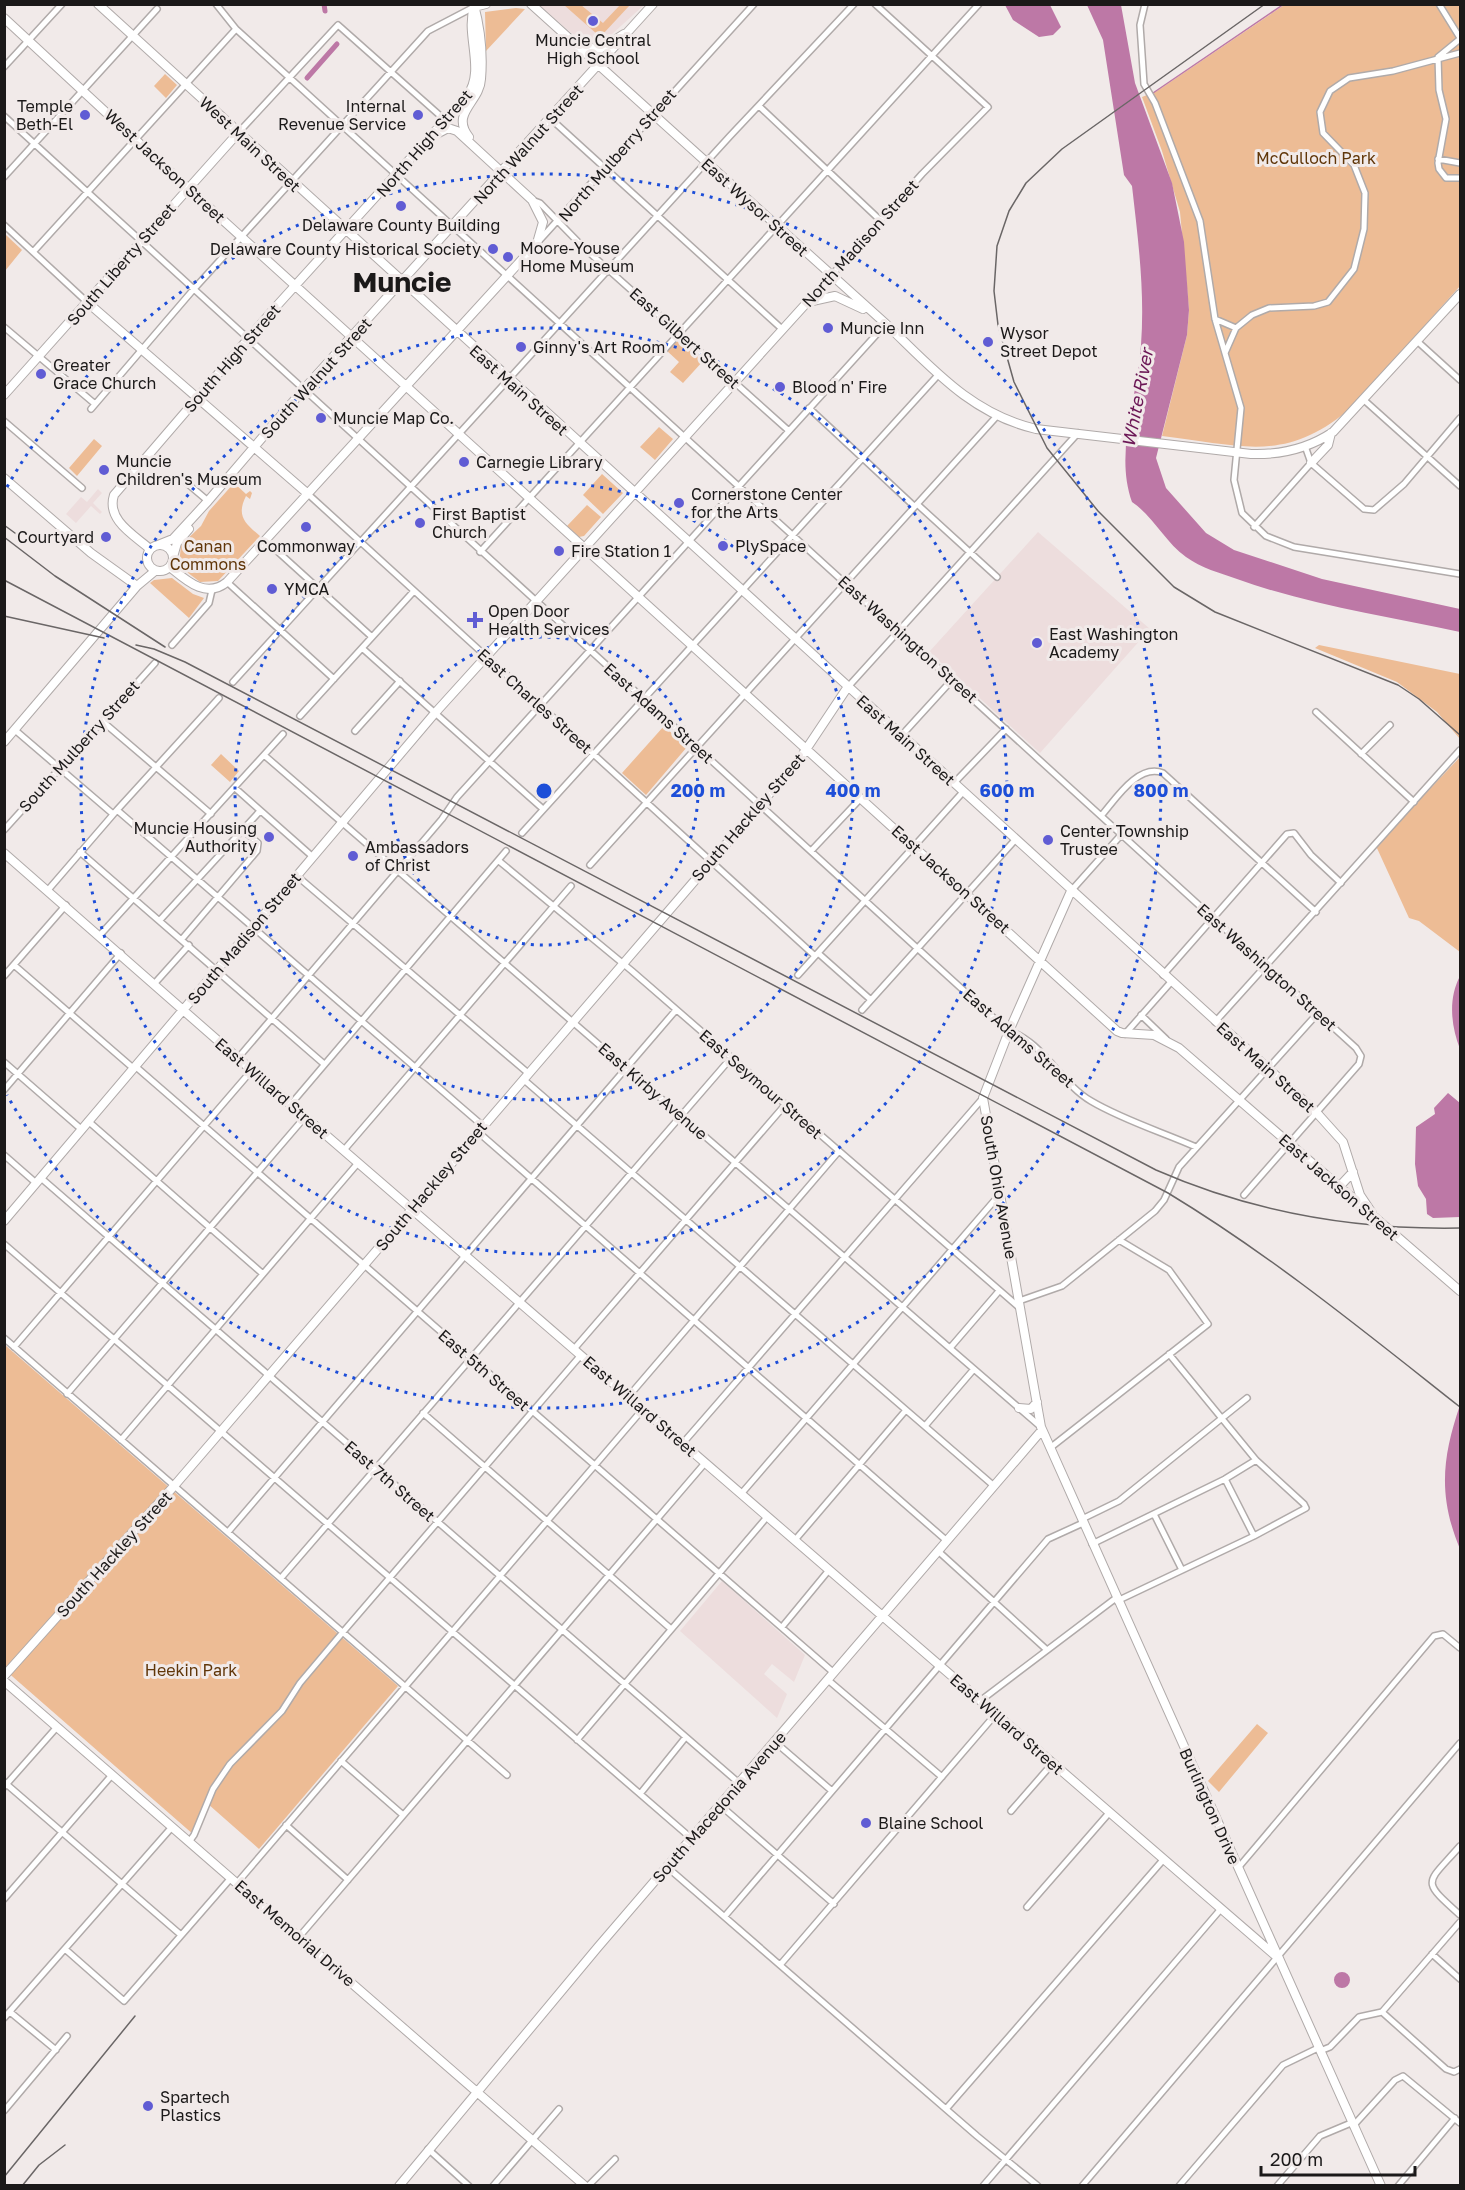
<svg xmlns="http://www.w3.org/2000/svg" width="1465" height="2190" font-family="'Golos Text',sans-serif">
<rect width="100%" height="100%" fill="#f1eae9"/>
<path fill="#eddddd" d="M539,5h105l-45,41 -10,-1 -20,-14z
M98,489l4,4 -9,10 9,9 -2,2 -9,-8 -15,17 -10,-9 15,-17 6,5z
M1038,532l112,97 -110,124 -111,-101z
M722,1581l83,74 -11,27 -22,-18 -8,10 23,20 -10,24 -97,-87z"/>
<path fill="#edbc95" d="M564,5h17l22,18 17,-18h10l-27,29 -5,1z
M1284,5h176v281l-107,120c-67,59 -111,39 -191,30l25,-101 2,-25 -9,-98 -18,-61 -20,-54 15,-6z
M516,8l9,1 -39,42 -1,-39z
M165,74l12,11 -11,13 -12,-12z
M6,235l16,15 -17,21 -1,-34z
M679,339l25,21 -21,23 -13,-11 9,-10 -13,-12z
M659,427l14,12 -18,21 -15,-13z
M94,439l8,7 -25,30 -8,-8z
M602,474l21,19 -20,21 -20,-19z
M234,483l12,11 4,-3 2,2 -2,6 -4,-3c-10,20 -1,27 14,40l-42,45 -18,1 -21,-16 2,-21 20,-19 8,-15z
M587,505l14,12 -17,19 -5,1 -12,-11z
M172,578l21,16 11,4 -15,20 -39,-35 4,-3z
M1319,645l141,29v65l-23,-27 -40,-30 -82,-34z
M664,726l23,21 -41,48 -24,-22z
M221,754l18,17 -9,11 -19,-17z
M1460,757v195l-41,-31 -10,-3 -33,-72z
M5,1345l393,341 -139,163 -51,-45 -14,31 -189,-165z
M1257,1724l11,9 -49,59 -11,-11z"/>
<path fill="#bd78a6" d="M1005,5h45l11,22 -8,8 -14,2 -26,-17z
M1087,5h34l14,78 37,100 12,59 5,68 -2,25 -31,123 10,30 40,45 28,17 88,29 138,30v23c-74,-16 -151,-27 -223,-53 -17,-6 -36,-11 -51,-22 -21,-15 -33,-41 -54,-55 -18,-51 6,-105 9,-157 4,-54 -3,-106 -9,-159l-8,-11 -21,-135z
M1460,976v73c-9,-23 -12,-50 0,-73z
M1448,1093l12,10v114l-27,1 -6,-4 -1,-15 -8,-13 -3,-22 1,-37 19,-13 -1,-6z
M1460,1405v144c-22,-53 -18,-91 0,-144z
M1334 1980a8 8 0 1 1 16 0a8 8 0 1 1-16 0Z"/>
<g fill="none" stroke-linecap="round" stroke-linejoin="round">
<path stroke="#bd78a6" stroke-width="1.5" d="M1153,93l131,-89"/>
<path stroke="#bd78a6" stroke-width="5" d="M324,4l1,7
M307,78l30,-34"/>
<g stroke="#b0aaa9" stroke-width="8">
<path id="street" d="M216,4l20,25 1120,1019 5,8 -2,8 -115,131
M1145,4l-5,21 4,59 11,19 45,118 15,98 26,89 -7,72 8,33 24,23 28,11 166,27
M1439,4l21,34
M1460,39l-22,18 1,33 7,29 -8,44 1,6 7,9h14
M4,67l58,-63
M759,106l121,114
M4,116l1003,914c36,11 53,53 84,71 32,19 71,31 105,46
M551,119l231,210
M238,133l100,-108 107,95
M1438,159l22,4
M4,177l153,-168
M532,200l8,3 43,44 206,184
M4,225l83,77
M537,243l217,-239
M33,252l203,-223
M831,276l91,-102 66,-67 -113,-103
M1215,319l21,9
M4,327l91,77
M1417,341l43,39
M1225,353l11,-25 16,-13 17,-7 45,-2 14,-4 26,-33 10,-40 1,-36 -11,-28 -31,-32 -3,-21 10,-21 19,-13 44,-7 67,-18
M1364,400l96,86
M809,408l105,98
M91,409l102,-119 235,-259 46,-24
M4,421l78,67
M1305,446l6,17 53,46 10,1 30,-26 56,-66
M182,479l26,22
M308,494l507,462
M917,504l80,73
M1254,527l57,-64
M266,541l106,96
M480,552l499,-548
M227,582l107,97
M172,645l37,-42 3,-13
M362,648l181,161
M233,682l497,-546 124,-132
M847,688l231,-255
M1316,712l98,90
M300,716l114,-125
M102,721l109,93
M15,730l98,84
M355,731l45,-50
M901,736l51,-56
M1361,754l29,-29
M264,755l777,672
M954,783l52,-54
M235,788l78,69
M117,810l366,316
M1101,816c14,-16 37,-53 62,-43l153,139
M4,830l151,-167
M522,833l417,-459
M811,851l50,-53
M80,852l244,212
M499,861l133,110 389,338
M590,865l406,-448
M297,876l231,197
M48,890l69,-80 102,-112
M1071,891l50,-56
M160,920l100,-109
M100,935l183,-201
M182,939l75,-88 1,-8 -15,-13
M818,953l53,47
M14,965l119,103
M798,975l165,-183
M1163,975l124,-141 7,-1 17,22 30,28
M4,976l62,-71
M155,983l34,-38
M862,1010l153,-170
M1141,1015l25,24
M1215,1022l245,-272
M1125,1034l46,-52
M238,1058l204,-239 15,-22 429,-473
M4,1062l77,67
M135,1066l699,607
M523,1079l471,407
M4,1090l117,-137
M291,1104l215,-253
M88,1121l175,153
M478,1132l469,409
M344,1150l227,-264
M4,1155l32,28
M41,1178l698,605
M4,1244l687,594
M1019,1301l43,-15 93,-75 9,-11 15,-33 139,-154
M4,1338l503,437
M14,1347l238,-277
M950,1348l49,-57
M574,1349l211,-244
M67,1394l238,-277
M628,1397l211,-246
M423,1413l248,216
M925,1426l49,-57
M121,1440l237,-277
M683,1443l300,-345
M1050,1448l158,-124 -39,-54 -50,-30
M1225,1479l29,57
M741,1494l259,-300
M1154,1514l28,56
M1082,1519l37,-18 128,-103
M228,1532l448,-522
M795,1540l111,-130
M1092,1544l133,-65 31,-19
M938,1551l109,99
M281,1578l450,-520
M1117,1601l137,-65 52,-28 -2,-4 -48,-44 -87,-106
M782,1627l47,-57
M828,1680l114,97
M980,1701l136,-103
M577,1740l190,-223
M775,1742l57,49
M341,1761l62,54
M4,1782l177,153
M4,1787l53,-60
M640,1794l45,-56
M720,1805l114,99
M1011,1811l41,-47
M286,1825l62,55
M189,1842l5,-7 19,-46 17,-25 52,-53 18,-28 43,-51 238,-277
M1460,1846c-34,39 -40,33 0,69
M667,1867l310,269 61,50
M1238,1868l196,-232 9,-2 17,14
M237,1883l406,-474
M4,1899l108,-124
M1027,1907l82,-94
M725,1916l323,-377 35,-16
M299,1937l406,-474
M65,1949l59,52 107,-123
M1432,1954l28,25
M780,1965l215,-250
M10,2012l46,38
M1382,2012l64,57 8,3 6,-3
M4,2018l168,-191
M1320,2051l10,-4 29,-30 23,-5 78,-90
M946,2109l217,-249
M4,2111l63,-75
M1353,2126l42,-46 8,-4 57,47
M428,2149l41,37
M493,2186l66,-77
M588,2186l27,-27
M983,2186l237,-276
M1082,2186l378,-443
M1179,2186l104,-121 35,-17
M1277,2186l43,-50 31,-13
M1398,2186l57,-68"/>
</g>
<g stroke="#b0aaa9" stroke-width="10">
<path id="secondary" d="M98,4l1218,1108 27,30 17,53 12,18
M531,4l355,320c46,44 85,90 150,105l215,25c29,1 58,-6 82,-22l127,-138
M474,7l12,-3
M4,18l189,175 924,838 5,2 32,2 25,13 281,243
M580,42c22,14 24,4 44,-8
M469,137c-19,-24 11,-35 12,-58 2,-24 -1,-52 -7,-74
M87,302l221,192
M808,302l27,-6 28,13
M4,395l234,-262
M1311,463l17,-18 3,-12
M4,478l87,75 46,33
M147 558a13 13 0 1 1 26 0a13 13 0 1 1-26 0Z
M158,545l15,-6 35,-38 95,-111 350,-386
M150,549c-16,-14 -44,-29 -36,-54l159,-185 194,-214c19,-26 -2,-60 7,-89
M173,557l4,-14 12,-14
M170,567c17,14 36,32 57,15l310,-339 6,-21 -11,-22 -75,-69 -9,-3 -17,9
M4,742l133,-156 18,-15
M4,853l301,264 972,840
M1071,891l-62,140 -26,67 58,329 340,759
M1338,1188l15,-16
M4,1221l431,-508 396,-437
M1019,1408l12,1 6,-7
M4,1676l170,-190 627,-729 46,-69
M4,1681l581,505
M399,2186l199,-239 444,-517"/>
</g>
<use href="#street" stroke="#fff" stroke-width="5"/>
<use href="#secondary" stroke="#fff" stroke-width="8"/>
<path stroke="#6a6666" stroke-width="1.5" d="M1265,4l-203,145 -36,34 -17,28 -12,35 -3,45 4,34 16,57 33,66 51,63 76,76 41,25 183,73 21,14 41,36
M4,525l15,11
M4,537l51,39 110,71
M4,580l1164,613c104,63 197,139 292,214
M4,616l100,22
M136,645l18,4 31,13 971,508c98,43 198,60 304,58
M4,2177l131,-161
M22,2186l17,-21 26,-20"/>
</g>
<g fill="none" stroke="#1d4ed8" stroke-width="3" stroke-dasharray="3 6">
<circle cx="544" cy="791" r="154"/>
<circle cx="544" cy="791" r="309"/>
<circle cx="544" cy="791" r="463"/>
<path d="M7 487A617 617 0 1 1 7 1095"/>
</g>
<g fill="#605cd4" stroke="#f1eae9" stroke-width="2">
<circle cx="593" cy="21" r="6"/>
<circle cx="85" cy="115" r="6"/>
<circle cx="418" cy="115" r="6"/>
<circle cx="401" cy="206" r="6"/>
<circle cx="493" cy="249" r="6"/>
<circle cx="508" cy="257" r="6"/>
<circle cx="828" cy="328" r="6"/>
<circle cx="988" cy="342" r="6"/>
<circle cx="521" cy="347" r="6"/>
<circle cx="41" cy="374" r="6"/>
<circle cx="780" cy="387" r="6"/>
<circle cx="321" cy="418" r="6"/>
<circle cx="464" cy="462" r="6"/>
<circle cx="104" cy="470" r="6"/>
<circle cx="679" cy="503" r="6"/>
<circle cx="420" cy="523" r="6"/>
<circle cx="306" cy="527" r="6"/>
<circle cx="106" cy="537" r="6"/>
<circle cx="723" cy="546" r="6"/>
<circle cx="559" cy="551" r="6"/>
<circle cx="272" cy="589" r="6"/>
<path d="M472 611h6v6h6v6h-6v6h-6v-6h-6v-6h6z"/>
<circle cx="1037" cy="643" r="6"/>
<circle cx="269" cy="837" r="6"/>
<circle cx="1048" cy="840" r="6"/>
<circle cx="353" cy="856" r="6"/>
<circle cx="866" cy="1823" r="6"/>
<circle cx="148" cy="2106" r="6"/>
</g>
<g text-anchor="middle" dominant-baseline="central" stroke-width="6" stroke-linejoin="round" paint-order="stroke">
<g font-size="16" fill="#1b1919" stroke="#f1eae9" text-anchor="start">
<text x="593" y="40" text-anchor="middle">Muncie Central<tspan x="593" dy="18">High School</tspan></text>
<text x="73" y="106" text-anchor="end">Temple<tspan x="73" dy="18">Beth-El</tspan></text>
<text x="406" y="106" text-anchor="end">Internal<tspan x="406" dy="18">Revenue Service</tspan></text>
<text x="401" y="225" text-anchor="middle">Delaware County Building</text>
<text x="520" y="248">Moore-Youse<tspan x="520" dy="18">Home Museum</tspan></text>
<text x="481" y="249" text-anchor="end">Delaware County Historical Society</text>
<text x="840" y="328">Muncie Inn</text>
<text x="1000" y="333">Wysor<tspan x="1000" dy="18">Street Depot</tspan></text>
<text x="533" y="347">Ginny's Art Room</text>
<text x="53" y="365">Greater<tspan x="53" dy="18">Grace Church</tspan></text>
<text x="792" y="387">Blood n' Fire</text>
<text x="333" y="418">Muncie Map Co.</text>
<text x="116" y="461">Muncie<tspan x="116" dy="18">Children's Museum</tspan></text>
<text x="476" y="462">Carnegie Library</text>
<text x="691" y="494">Cornerstone Center<tspan x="691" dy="18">for the Arts</tspan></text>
<text x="432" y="514">First Baptist<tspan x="432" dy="18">Church</tspan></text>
<text x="94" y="537" text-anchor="end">Courtyard</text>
<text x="306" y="546" text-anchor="middle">Commonway</text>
<text x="735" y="546">PlySpace</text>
<text x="571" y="551">Fire Station 1</text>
<text x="284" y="589">YMCA</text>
<text x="488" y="611">Open Door<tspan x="488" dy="18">Health Services</tspan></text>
<text x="1049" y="634">East Washington<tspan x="1049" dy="18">Academy</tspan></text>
<text x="257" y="828" text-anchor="end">Muncie Housing<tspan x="257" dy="18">Authority</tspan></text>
<text x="1060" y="831">Center Township<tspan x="1060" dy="18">Trustee</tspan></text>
<text x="365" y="847">Ambassadors<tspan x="365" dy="18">of Christ</tspan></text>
<text x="878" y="1823">Blaine School</text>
<text x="160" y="2097">Spartech<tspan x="160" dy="18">Plastics</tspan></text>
</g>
<g font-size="16" fill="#1b1919" stroke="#f1eae9">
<text transform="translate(424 143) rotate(-49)">North High Street</text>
<text transform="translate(250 144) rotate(43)">West Main Street</text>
<text transform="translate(528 144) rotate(-48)">North Walnut Street</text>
<text transform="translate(617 155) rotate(-49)">North Mulberry Street</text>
<text transform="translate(165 166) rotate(43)">West Jackson Street</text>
<text transform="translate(755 207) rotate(42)">East Wysor Street</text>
<text transform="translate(860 243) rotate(-48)">North Madison Street</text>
<text transform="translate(121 264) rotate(-49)">South Liberty Street</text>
<text transform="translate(685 338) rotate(42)">East Gilbert Street</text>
<text transform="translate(232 358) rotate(-49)">South High Street</text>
<text transform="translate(316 378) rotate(-48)">South Walnut Street</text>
<text transform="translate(519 390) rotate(42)">East Main Street</text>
<text transform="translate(908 639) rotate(42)">East Washington Street</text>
<text transform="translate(535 701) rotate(42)">East Charles Street</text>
<text transform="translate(659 713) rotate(42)">East Adams Street</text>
<text transform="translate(906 740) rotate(42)">East Main Street</text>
<text transform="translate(79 746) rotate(-48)">South Mulberry Street</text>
<text transform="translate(748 817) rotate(-49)">South Hackley Street</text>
<text transform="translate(951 879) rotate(42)">East Jackson Street</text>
<text transform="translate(244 938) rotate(-50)">South Madison Street</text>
<text transform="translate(1267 967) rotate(42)">East Washington Street</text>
<text transform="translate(1019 1038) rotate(41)">East Adams Street</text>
<text transform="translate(1266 1067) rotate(42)">East Main Street</text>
<text transform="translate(761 1084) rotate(41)">East Seymour Street</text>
<text transform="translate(272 1088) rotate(41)">East Willard Street</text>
<text transform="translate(653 1091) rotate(41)">East Kirby Avenue</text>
<text transform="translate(431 1186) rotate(-50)">South Hackley Street</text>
<text transform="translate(999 1187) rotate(80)">South Ohio Avenue</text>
<text transform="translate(1339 1187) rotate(41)">East Jackson Street</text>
<text transform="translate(484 1370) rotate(41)">East 5th Street</text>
<text transform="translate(640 1406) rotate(41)">East Willard Street</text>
<text transform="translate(390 1481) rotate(41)">East 7th Street</text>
<text transform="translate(114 1554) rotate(-48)">South Hackley Street</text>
<text transform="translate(1007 1724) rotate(41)">East Willard Street</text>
<text transform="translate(1210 1806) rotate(66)">Burlington Drive</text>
<text transform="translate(719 1807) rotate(-49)">South Macedonia Avenue</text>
<text transform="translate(295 1933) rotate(41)">East Memorial Drive</text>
</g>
<g font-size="16" fill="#603609" stroke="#f1eae9">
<text x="1316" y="158">McCulloch Park</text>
<text x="208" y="546">Canan<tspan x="208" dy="18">Commons</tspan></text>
<text x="191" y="1670">Heekin Park</text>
</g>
<g font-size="18" font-style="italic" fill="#6b1755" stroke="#f1eae9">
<text transform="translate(1137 398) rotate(-79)">White River</text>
</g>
<g font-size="28" font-weight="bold" fill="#1b1919" stroke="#f1eae9">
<text x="402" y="281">Muncie</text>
</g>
</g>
<circle cx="544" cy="791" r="9" fill="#1d4ed8" stroke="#f1eae9" stroke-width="3"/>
<g font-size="18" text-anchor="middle" font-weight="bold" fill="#1d4ed8" stroke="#f1eae9" stroke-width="6" stroke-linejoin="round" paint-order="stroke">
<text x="698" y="797">200 m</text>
<text x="853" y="797">400 m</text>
<text x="1007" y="797">600 m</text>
<text x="1161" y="797">800 m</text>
</g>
<rect width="1465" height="2190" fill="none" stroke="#1b1919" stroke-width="12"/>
<path d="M1261 2166v9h154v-9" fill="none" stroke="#1b1919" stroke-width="3"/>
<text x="1270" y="2166" font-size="18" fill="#1b1919" stroke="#f1eae9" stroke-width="4.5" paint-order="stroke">200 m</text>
</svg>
